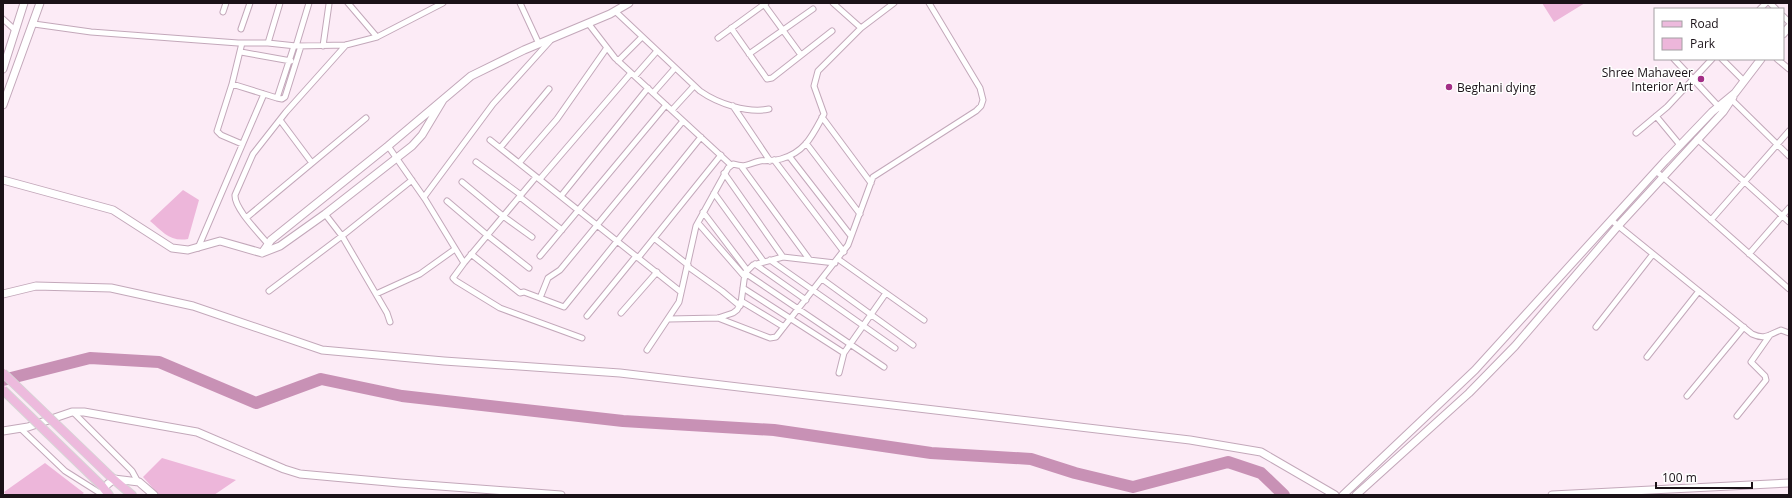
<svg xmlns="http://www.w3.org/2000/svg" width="1792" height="498" font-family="'Open Sans',sans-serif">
<rect width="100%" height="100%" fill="#fcebf6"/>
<path fill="#edb6da" d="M1542,3h43l-31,19z
M183,190l16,10 -11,39c-18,3 -25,-7 -38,-18z
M162,458l74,22 -22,15h-55l-16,-18z
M45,463l39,30 -3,2h-75l-2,-3z"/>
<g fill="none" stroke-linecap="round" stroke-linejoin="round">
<path stroke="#c891b5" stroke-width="12" d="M3,380l87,-22 69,4 97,41 65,-24 81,17 221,25 151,9 157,23 100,6 44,14 58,14 95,-25 33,11 23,22"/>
<g stroke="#c3a8ba" stroke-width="7">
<path id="street" d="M348,3l29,34
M520,3l19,41
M763,3l38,52
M833,3l28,25
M1770,3l6,6
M1760,9l6,-6
M615,11l85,80c17,12 48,23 69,18
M223,12l3,-9
M1783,16l6,6
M3,19l12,11
M588,23l27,35 116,107
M34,24l57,8 147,11h30l28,3 50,-1 31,-8 66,-34
M731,28l36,51 5,-1 60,-47
M241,29l9,-26
M718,38l48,-35
M268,43l12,-40
M294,46l-17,52 5,1 3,-2 16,-51
M296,46l13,-43
M323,46l6,-42
M241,52l50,9
M749,54l64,-45
M1674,59l47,50
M1722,59l22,22
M1777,59l12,10
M618,61l24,-24
M635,76l22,-25
M232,84l45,14
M653,93l22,-25
M1732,100l57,56
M733,106l37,55
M672,110l22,-24
M1656,116l24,29
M822,117l49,66
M280,120l32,43
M1636,133l31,-26 45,-48
M1697,139l92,83
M490,140l191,152
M806,143l54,71
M242,144l-21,-9 -4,-4 15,-47 10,-41
M388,146l37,53 39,64
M500,148l49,-59
M789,156l62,80
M774,160l70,92
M476,162l45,33
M519,163l38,-44 49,-70
M741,166l68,93
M1656,171l133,118
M724,173l59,84
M536,177l-72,86 -11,15 3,3 44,27 82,30
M540,179l91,-106
M462,182l41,34 29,21
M714,193l50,69
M561,196l87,-108
M424,197l69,-93 57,-63
M520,197l42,33
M447,201l40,34 42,33
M703,212l44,58
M325,214l17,22 45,77 3,9
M246,218l120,-100
M1611,220l141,114c13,6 16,1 29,-4l8,3
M1711,220l78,-89
M698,223l47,54
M654,238l34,27
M268,244c-9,-11 -34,-36 -33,-49l18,-41 33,-42 60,-67
M198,248l66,-154
M471,254l49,39 4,-1 40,15 137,-170
M1749,254l40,-46
M540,256l126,-151
M638,258l83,-103
M838,259l86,61
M770,260l125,88
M755,264l51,36
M687,266l35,25 18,15
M745,273l139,94
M822,279l91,66
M743,288l101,65
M269,291l73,-55 70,-56
M376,294l44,-20 35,-25
M540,298l8,-20 12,-8 123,-149
M741,301l43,26
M621,313l36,-41
M587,316l49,-60
M718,318l52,20 6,-1 72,-92 25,-68 103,-66 5,-5 2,-6 -3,-12 -51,-85
M669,319l49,-1 15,-5 4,-3 4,-7 4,-30 8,-8 30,-8 52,6
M1596,327l57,-73
M647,350l32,-48 17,-76 32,-58 5,-4c15,4 13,0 27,-3 6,-1 14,0 21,-2 25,-7 32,-25 43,-45l-10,-28 4,-15 43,-43 33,-25
M1647,357l52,-66
M839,373l5,-20 42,-60
M1687,396l57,-69
M73,412l59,59 6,11
M1737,416l29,-36 -1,-4 -14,-14 19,-27
M20,428l45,43 38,24"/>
</g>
<g stroke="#c3a8ba" stroke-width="9">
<path id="secondary" d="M1783,34l6,-7
M3,69l21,-66
M3,105l37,-102
M3,180l110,30 59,38 16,2 32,-9 42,12 18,-7 45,-32 87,-68 10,-11 21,-35
M262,253l9,-13 117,-94 83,-70 53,-26 86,-36 19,-11
M3,294l33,-8 75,2 82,18 129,44 122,11 176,12 570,67 71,12 74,43
M3,431l25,-4 44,-15h12l113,20 87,37 16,5 99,9 162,12
M104,495l-1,-7 11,-9 25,3 15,13
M1343,495l132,-125 190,-209 47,-49 23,-19 26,-34
M1356,495l113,-102 46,-47 103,-120 105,-114 10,-15
M1552,495l237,-12"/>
</g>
<g stroke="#d6d4d5" stroke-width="10">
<path id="primary" d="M111,477l21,18
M102,486l7,9"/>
</g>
<use href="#street" stroke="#fff" stroke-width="5"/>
<use href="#secondary" stroke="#fff" stroke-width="7"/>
<use href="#primary" stroke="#edbadd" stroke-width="8"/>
<g stroke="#d6d4d5" stroke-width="10" stroke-linecap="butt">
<path id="primary-bridge" d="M3,373l108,104
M3,390l99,96"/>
</g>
<use href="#primary-bridge" stroke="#edbadd" stroke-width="8"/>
</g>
<g fill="#a32d86" stroke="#fff" stroke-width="1.5">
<circle cx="1701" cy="79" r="4"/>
<circle cx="1449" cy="87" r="4"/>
</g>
<g text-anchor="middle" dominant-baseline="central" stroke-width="3" stroke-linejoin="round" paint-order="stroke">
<g font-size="12" fill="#1b1218" stroke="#fff" text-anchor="end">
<text x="1693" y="72">Shree Mahaveer<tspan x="1693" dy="14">Interior Art</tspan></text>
<text x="1457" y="87" text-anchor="start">Beghani dying</text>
</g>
</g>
<rect width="1792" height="498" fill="none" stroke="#1b1218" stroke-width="8"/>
<rect x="1654" y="8" width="130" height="52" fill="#ffffff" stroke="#a4a0a3"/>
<rect x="1662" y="21" width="20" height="6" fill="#edbadd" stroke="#a4a0a3"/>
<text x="1690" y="28" font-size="12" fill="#1b1218">Road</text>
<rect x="1662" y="38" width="20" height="12" fill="#edb6da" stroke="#a4a0a3"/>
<text x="1690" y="48" font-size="12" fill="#1b1218">Park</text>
<path d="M1656 482v6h96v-6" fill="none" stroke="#1b1218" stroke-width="2"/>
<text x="1662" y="482" font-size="12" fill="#1b1218" stroke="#ffffff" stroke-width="3" paint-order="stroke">100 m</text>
</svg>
